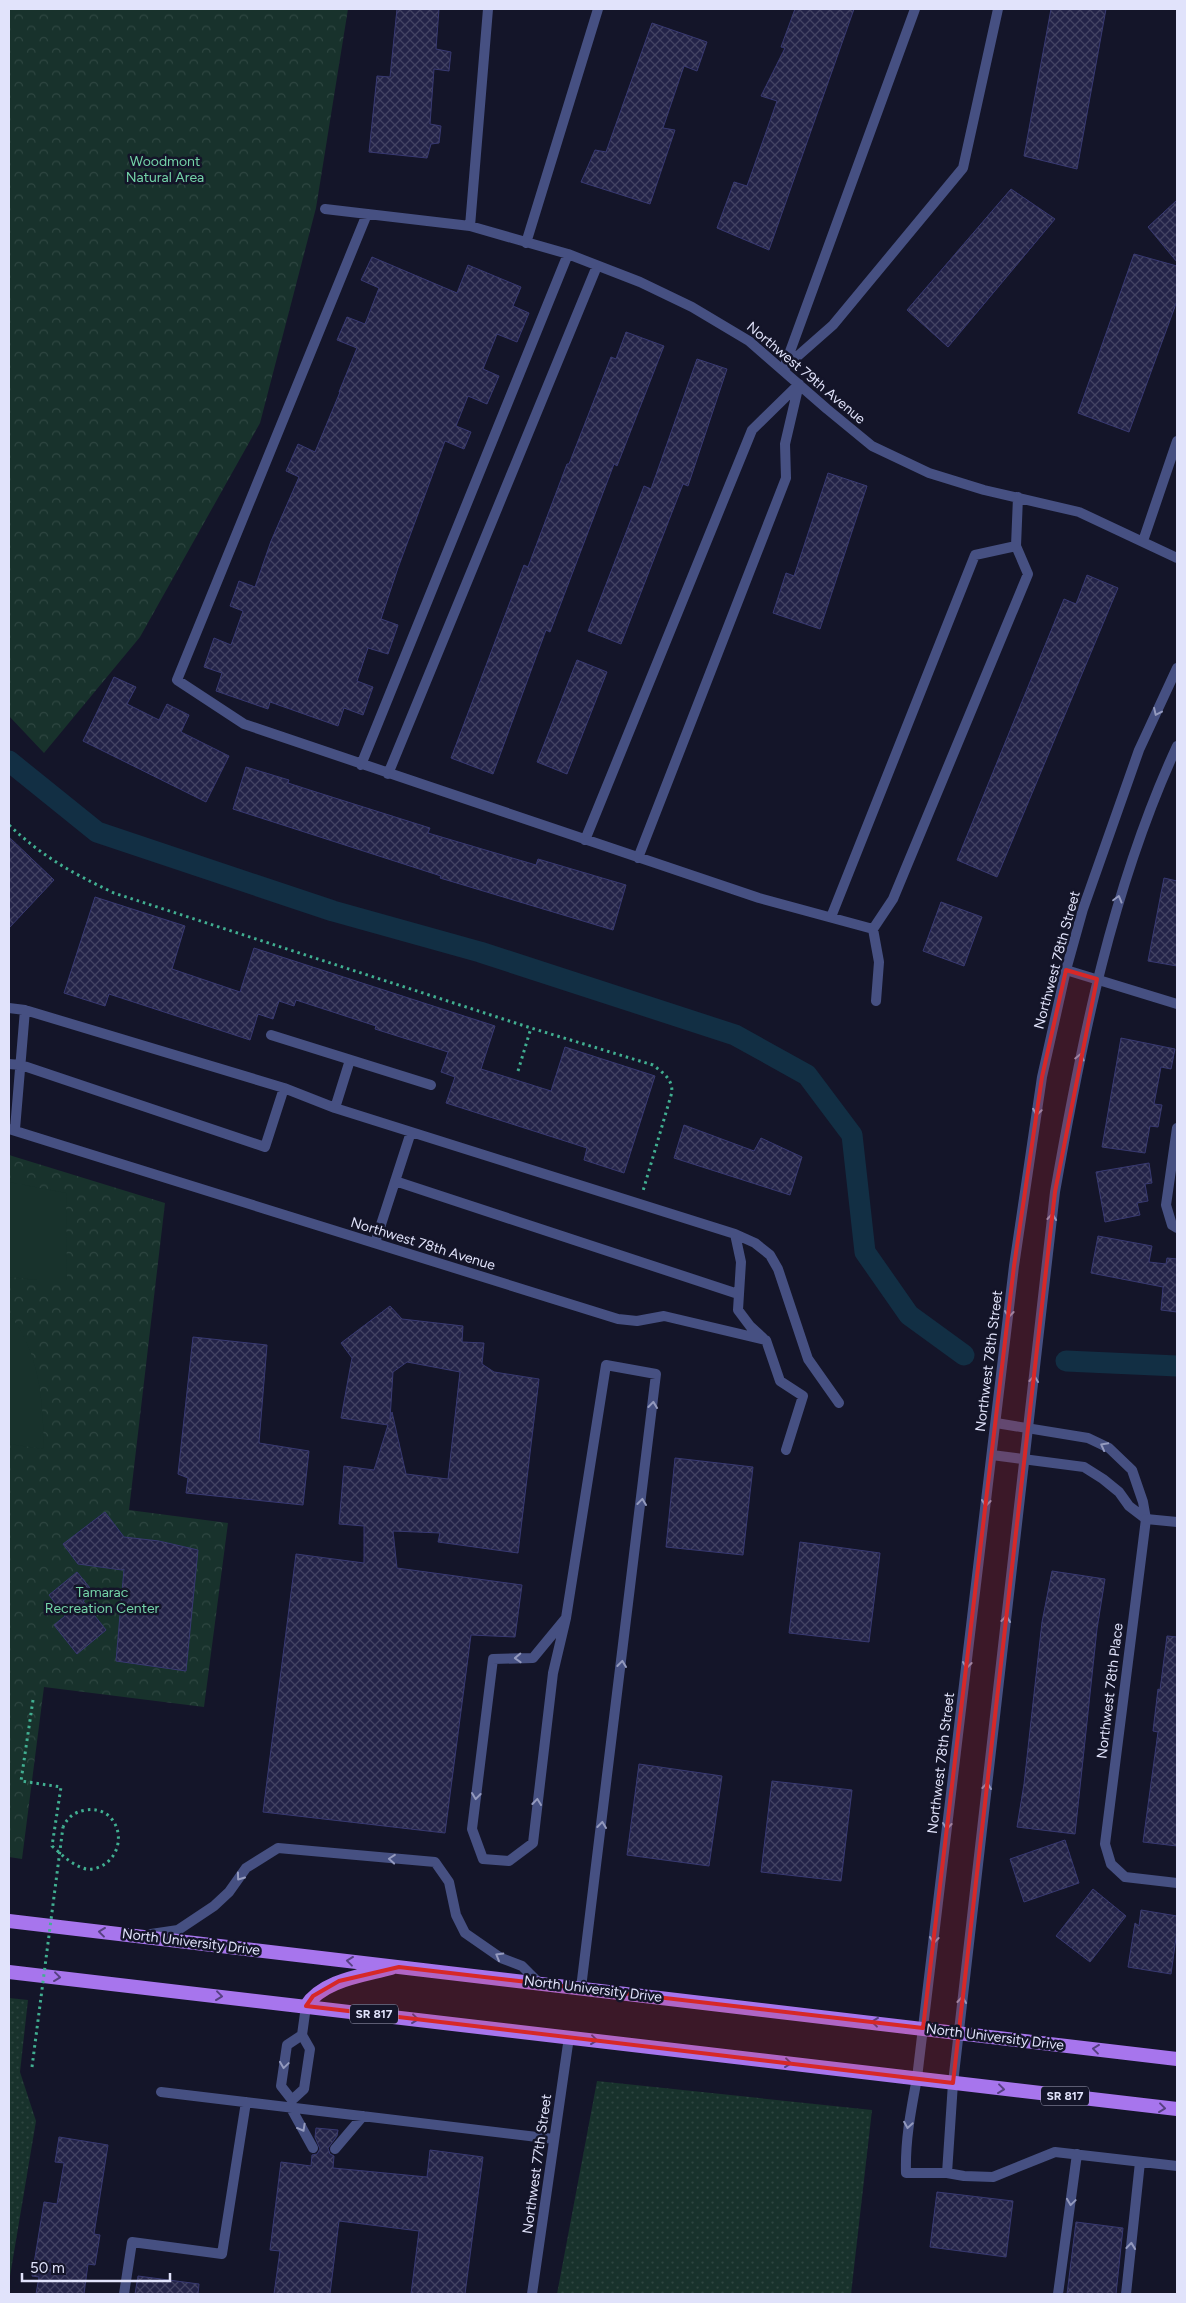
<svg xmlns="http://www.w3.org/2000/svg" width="1186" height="2303" font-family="Figtree,sans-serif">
<defs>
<pattern id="grass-dots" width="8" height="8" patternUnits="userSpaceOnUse" patternTransform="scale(1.25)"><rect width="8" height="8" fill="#18322c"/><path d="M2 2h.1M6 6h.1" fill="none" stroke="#2e4641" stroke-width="1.8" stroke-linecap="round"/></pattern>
<pattern id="forest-crowns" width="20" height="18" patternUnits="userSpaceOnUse" patternTransform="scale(1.25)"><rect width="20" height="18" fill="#18322c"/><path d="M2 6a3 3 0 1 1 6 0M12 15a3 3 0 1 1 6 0" fill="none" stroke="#2e4641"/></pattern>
<pattern id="building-cross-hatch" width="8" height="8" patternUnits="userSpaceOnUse" patternTransform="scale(1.25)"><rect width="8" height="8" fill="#232348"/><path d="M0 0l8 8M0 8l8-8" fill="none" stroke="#434363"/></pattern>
</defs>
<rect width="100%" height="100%" fill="#141529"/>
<path fill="url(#grass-dots)" d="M9,1998l19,2 -8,72 16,49 -27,161z
M597,2081l275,29 -21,184h-294z"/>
<path fill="url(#forest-crowns)" d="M9,9h339l-32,199 -56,215 -120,214 -96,116 -35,-37z
M9,1155l156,48 -36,307 99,13 -24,184 -160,-20 -22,172 -13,-2z"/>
<path fill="#18322c" d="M9,1182l57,11 1,87h-30l-28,-3z
M9,1314c31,38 34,87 35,135l-35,-5z"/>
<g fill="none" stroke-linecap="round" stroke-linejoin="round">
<path stroke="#122f44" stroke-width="21" d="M9,761l88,71 236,79 147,41 255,83 72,40 45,60 13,117 44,63 55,40
M1066,1361l111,5"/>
</g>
<path fill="url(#building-cross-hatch)" stroke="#383971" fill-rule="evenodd" d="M397,9h42l-3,40 15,3 -2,19 -15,-2 -4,55 11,2 -2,17 -8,1 -4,14 -58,-6 8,-76 13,1z
M795,9h59l-85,241 -52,-22 17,-46 13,4 30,-85 -16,-5 24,-48 -4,-1z
M1051,9h55l-29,160 -53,-13z
M652,23l55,19 -10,29 -13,-5 -21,62 12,2 -25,74 -69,-22 14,-32 11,2z
M1011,189l44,30 -107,128 -41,-37z
M1177,200v62l-29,-35z
M1134,254l43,12v35l-48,131 -51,-19z
M372,257l85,36 11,-28 53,22 -8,19 16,7 -12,29 -20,-8 -14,35 16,7 -12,28 -19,-8 -12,30 15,6 -7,17 -19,-8 -47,127 -17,51 17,6 -10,29 -20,-6 -11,33 16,6 -10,28 -19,-7 -6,18 -68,-24 -2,7 -52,-18 6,-18 -18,-6 10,-29 17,7 12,-34 -13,-5 9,-25 16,6 16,-46 28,-64 -13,-6 12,-27 17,8 25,-60h-1l18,-44 -20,-8 10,-23 18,7 14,-36 -18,-8z
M626,332l38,14 -47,120 -3,-2 -64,168 -4,-2 -53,144 -42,-16 73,-193 4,2 39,-103h2l42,-107 5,2z
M697,359l30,10 -39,117 -5,-2 -62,160 -33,-13 56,-145 7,3z
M828,473l39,13 -47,143 -47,-16 13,-40 8,3z
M1087,575l31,13 -121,289 -40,-17 107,-261 12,5z
M577,660l30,12 -40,102 -30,-12z
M114,677l22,10 -9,17 32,16 8,-16 22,11 -8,17 48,24 -23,46 -123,-61z
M246,767l43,13 -1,3 28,9 114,36 -2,5 108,32 2,-6 88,26 -13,45 -173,-52 1,-2 -208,-67z
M9,837l45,43 -45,48z
M1164,878l13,3v85l-29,-5z
M95,897l90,29 -13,43 68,23 14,-44 241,78 -14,43 70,22 14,-44 90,29 -31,97 -40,-13 3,-12 -141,-45 9,-26 -14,-5 7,-20 -73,-23 1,-3 -80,-26 -2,6 -15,-5 -6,18 -15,-5 -8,26 -141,-46 -4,12 -41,-13z
M941,902l41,15 -18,49 -41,-15z
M1121,1038l54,11 -4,20 -10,-2 -7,37 8,1 -4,22 -8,-1 -5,27 -43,-6z
M684,1125l70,26 7,-13 41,19 -12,38 -116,-37z
M1149,1163l3,20 -7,1 3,17 -11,2 3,12 -35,7 -9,-50z
M1098,1236l54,10 -3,16 17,2 1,-6 10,1v53l-16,-2 2,-23 -72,-14z
M390,1306l12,13 61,7 -1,16 22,1 -2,21 12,8 45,7 -21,174 -80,-11 2,-9 -47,-2 4,37 125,17 -7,52 -44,-2 -26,198 -182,-21 33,-258 68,9v-37l-25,-2 5,-58 30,4 14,-45 -47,-7 11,-60 -11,-15zM407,1362l53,10 -12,107 -42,-5 -14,-62 -2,7 3,-47z
M193,1337l74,8 -8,98 50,8 -6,54 -117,-12 2,-15 -10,-4z
M675,1458l78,9 -10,88 -77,-8z
M105,1512l19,25 35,4 39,9 -12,121 -70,-10 8,-92 -2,1 -44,-6 -15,-20z
M800,1542l80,11 -11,89 -80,-9z
M1052,1571l53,8 -8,50 -22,205 -58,-7 7,-43 18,-162z
M77,1572l17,21 -11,8 23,29 -29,24 -23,-29 11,-9 -16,-21z
M1167,1636l10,1v209l-34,-4 15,-110 -5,-1 5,-42 2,1z
M639,1764l83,12 -13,90 -82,-11z
M772,1781l80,9 -11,91 -80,-9z
M1065,1840l14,43 -55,19 -14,-43z
M1093,1889l33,27 -36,46 -34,-26z
M1141,1910l36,6v15l-6,43 -43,-7 7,-44 4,3z
M316,2128l22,2 -1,6 -9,12 2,6 4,2 -1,12 94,9 3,-27 53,7 -18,137h-54l8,-63 -80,-10 -9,73h-56l6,-43 -10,-1 11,-88 30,4 1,-11 5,-1 3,-5 -5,-12z
M59,2137l49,8 -14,89 6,1 -5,30 -7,-1 -4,30h-48l3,-17 -7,-1 12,-74 13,2 7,-41 -9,-1z
M937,2192l76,9 -7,56 -76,-10z
M1076,2222l47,6 -7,66h-49z
M138,2276l61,8 -1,10h-63z"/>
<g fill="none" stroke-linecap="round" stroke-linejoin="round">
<path stroke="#41af91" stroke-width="3" stroke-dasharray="2.5 4" stroke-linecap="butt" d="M9,825c34,32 63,48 105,68l417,135 122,37c10,8 19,13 19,27l-29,99
M518,1071l13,-43
M33,1700l-12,81 40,6 -9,59c10,9 19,18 31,22 7,3 16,0 22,-4 25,-18 13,-59 -19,-54 -12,2 -18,7 -23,17"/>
<path stroke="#465082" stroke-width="10" d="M325,209l145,17 98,28 72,28 52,25 57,34 78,68 45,37 57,27 55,17 95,22 98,46
M367,214l-190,466 67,44 515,174 114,31 6,33 -3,39
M470,226l18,-217
M526,243l72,-234
M784,368l131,-359
M783,369l50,-44 130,-157 35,-159
M1143,541l34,-100
M361,765l207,-511
M388,774l209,-508
M585,840l167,-410 47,-46
M638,858l148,-380 -1,-34 14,-60
M831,917l144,-362 41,-9
M873,929l20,-30 135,-325 -12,-28 2,-49
M9,1008l16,2 259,78 51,20 400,126 20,9 15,12 8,14 30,90 31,44
M271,1035l160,50
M9,1064l12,1 244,82 19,-59
M335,1108l15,-48
M9,1129l609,190 19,2 27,-5 102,24 14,41 23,15 -17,54
M15,1129l10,-119
M395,1181l343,113
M735,1234l6,28 -3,48 12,16 13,12
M375,1243l36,-111
M996,1423l92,15 21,10 23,22 11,32 3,17
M992,1455l92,12 19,12 16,13 10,14 17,13
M566,1618l-33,40 -40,1 -21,170 11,30 26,2 24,-18 20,-170 13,-55 40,-253 50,9 -75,614
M151,1934l27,-4 36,-24 15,-14 17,-24 32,-20 157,14 14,20 7,33 9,18 36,25 21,8 17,17
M306,2006l-4,29 8,14 -6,40 -12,11 -1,8 22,40
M917,2078c-6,32 -12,62 -11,95h41l17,3 29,1 62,-25 122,14
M161,2092l393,47
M292,2100l-11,-14 6,-41 15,-10
M335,2149l28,-33
M947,2173l6,-90
M124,2294l8,-52 90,12 24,-152
M1058,2294l19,-140
M1126,2294l14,-132"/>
<path stroke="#465082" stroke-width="10" d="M1066,970l111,34
M1177,1128l-11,77 6,20 5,3
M1177,1522l-31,-3 -41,325 6,20 14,13 52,6
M532,2294l37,-257"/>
<path stroke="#465082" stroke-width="10" d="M917,2078l97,-812 28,-189 24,-107 17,-61 56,-159 38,-82
M953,2083l102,-891c27,-153 57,-305 122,-446"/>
<path stroke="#a775ed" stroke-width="14" d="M9,1921l1168,138
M9,1972l1168,137
M306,2006c17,-26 56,-30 85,-38"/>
<path stroke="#41af91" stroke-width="3" stroke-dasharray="2.5 4" stroke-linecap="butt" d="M32,2067l31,-240"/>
</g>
<defs><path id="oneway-chevron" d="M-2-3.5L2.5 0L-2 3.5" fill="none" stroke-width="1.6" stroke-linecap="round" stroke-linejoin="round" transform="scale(1.25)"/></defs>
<g stroke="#949abe">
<use href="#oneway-chevron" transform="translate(1157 712) rotate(115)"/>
<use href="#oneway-chevron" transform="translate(1118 899) rotate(-75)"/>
<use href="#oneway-chevron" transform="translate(1080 1057) rotate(-77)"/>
<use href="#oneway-chevron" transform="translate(1037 1112) rotate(99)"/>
<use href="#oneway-chevron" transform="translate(1052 1217) rotate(-84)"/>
<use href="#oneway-chevron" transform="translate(1009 1314) rotate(97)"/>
<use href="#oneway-chevron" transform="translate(1034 1379) rotate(-84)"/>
<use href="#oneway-chevron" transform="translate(653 1405) rotate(-84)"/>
<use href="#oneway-chevron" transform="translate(1104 1446) rotate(-152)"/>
<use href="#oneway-chevron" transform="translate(642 1502) rotate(-83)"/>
<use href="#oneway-chevron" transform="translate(986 1503) rotate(97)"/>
<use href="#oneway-chevron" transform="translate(1006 1619) rotate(-84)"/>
<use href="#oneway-chevron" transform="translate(518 1658) rotate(178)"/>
<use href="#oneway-chevron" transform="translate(622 1664) rotate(-83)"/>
<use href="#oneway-chevron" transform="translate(967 1665) rotate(97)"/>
<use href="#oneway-chevron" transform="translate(987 1786) rotate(-83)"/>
<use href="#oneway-chevron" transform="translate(476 1796) rotate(97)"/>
<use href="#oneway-chevron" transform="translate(537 1802) rotate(-83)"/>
<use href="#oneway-chevron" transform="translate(602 1825) rotate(-83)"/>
<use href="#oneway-chevron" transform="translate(947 1826) rotate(97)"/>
<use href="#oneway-chevron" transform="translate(392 1859) rotate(-175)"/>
<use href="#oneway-chevron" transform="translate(240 1877) rotate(126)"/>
<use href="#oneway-chevron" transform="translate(934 1940) rotate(97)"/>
<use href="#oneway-chevron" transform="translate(499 1956) rotate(-150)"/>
<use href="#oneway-chevron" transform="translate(962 2000) rotate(-84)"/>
<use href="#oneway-chevron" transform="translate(284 2065) rotate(98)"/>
<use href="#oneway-chevron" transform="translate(908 2125) rotate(99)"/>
<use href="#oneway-chevron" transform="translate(302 2128) rotate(61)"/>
<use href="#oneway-chevron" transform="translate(1071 2202) rotate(98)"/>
<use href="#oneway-chevron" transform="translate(1131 2246) rotate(-84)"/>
</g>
<g stroke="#564081">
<use href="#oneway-chevron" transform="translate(102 1932) rotate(-173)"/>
<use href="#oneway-chevron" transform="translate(350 1961) rotate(-173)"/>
<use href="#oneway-chevron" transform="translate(57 1977) rotate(7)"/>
<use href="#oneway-chevron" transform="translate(219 1996) rotate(7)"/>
<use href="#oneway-chevron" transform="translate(415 2019) rotate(7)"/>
<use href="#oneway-chevron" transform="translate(875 2022) rotate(-173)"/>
<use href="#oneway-chevron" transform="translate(594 2040) rotate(7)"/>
<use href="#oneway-chevron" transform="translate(1096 2049) rotate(-173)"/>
<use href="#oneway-chevron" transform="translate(788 2063) rotate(7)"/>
<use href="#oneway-chevron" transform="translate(1001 2089) rotate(7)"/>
<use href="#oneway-chevron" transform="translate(1162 2108) rotate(7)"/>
</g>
<path fill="#d62828" fill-opacity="0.2" stroke="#d62828" stroke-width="4" stroke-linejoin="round" d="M1066,970l31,9 -42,213 -102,891 -647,-77 7,-10 26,-15 60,-14 524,61 91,-762 28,-189z"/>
<g text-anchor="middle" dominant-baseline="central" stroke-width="5" stroke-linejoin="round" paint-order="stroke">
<g fill="#141529" stroke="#a4a5bc" stroke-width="1">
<rect x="350" y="2004.5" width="48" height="19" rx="4"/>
<rect x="1041" y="2086.5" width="48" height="19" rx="4"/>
</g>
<g font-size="12" font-weight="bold" fill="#e1e3fb">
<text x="374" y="2014">SR 817</text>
<text x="1065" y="2096">SR 817</text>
</g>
<g font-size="14" fill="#74d3a8" stroke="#141529">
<text x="165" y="161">Woodmont<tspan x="165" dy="16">Natural Area</tspan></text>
<text x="102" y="1592">Tamarac<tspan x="102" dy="16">Recreation Center</tspan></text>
</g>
<g font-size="14" fill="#e1e3fb" stroke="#141529">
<text transform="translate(806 373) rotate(40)">Northwest 79th Avenue</text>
<text transform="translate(1057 960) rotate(-75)">Northwest 78th Street</text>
<text transform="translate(423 1244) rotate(17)">Northwest 78th Avenue</text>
<text transform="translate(989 1361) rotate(-83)">Northwest 78th Street</text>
<text transform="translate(1110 1691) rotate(-83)">Northwest 78th Place</text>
<text transform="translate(941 1763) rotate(-83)">Northwest 78th Street</text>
<text transform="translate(191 1942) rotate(7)">North University Drive</text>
<text transform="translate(593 1989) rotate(7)">North University Drive</text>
<text transform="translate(995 2037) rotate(7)">North University Drive</text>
<text transform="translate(537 2164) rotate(-82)">Northwest 77th Street</text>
</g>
</g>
<rect width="1186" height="2303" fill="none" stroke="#e1e3fb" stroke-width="20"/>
<path d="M22 2273v8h148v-8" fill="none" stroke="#e1e3fb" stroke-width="2.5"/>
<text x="30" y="2273" font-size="15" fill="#e1e3fb" stroke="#141529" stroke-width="4" paint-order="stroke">50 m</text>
</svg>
